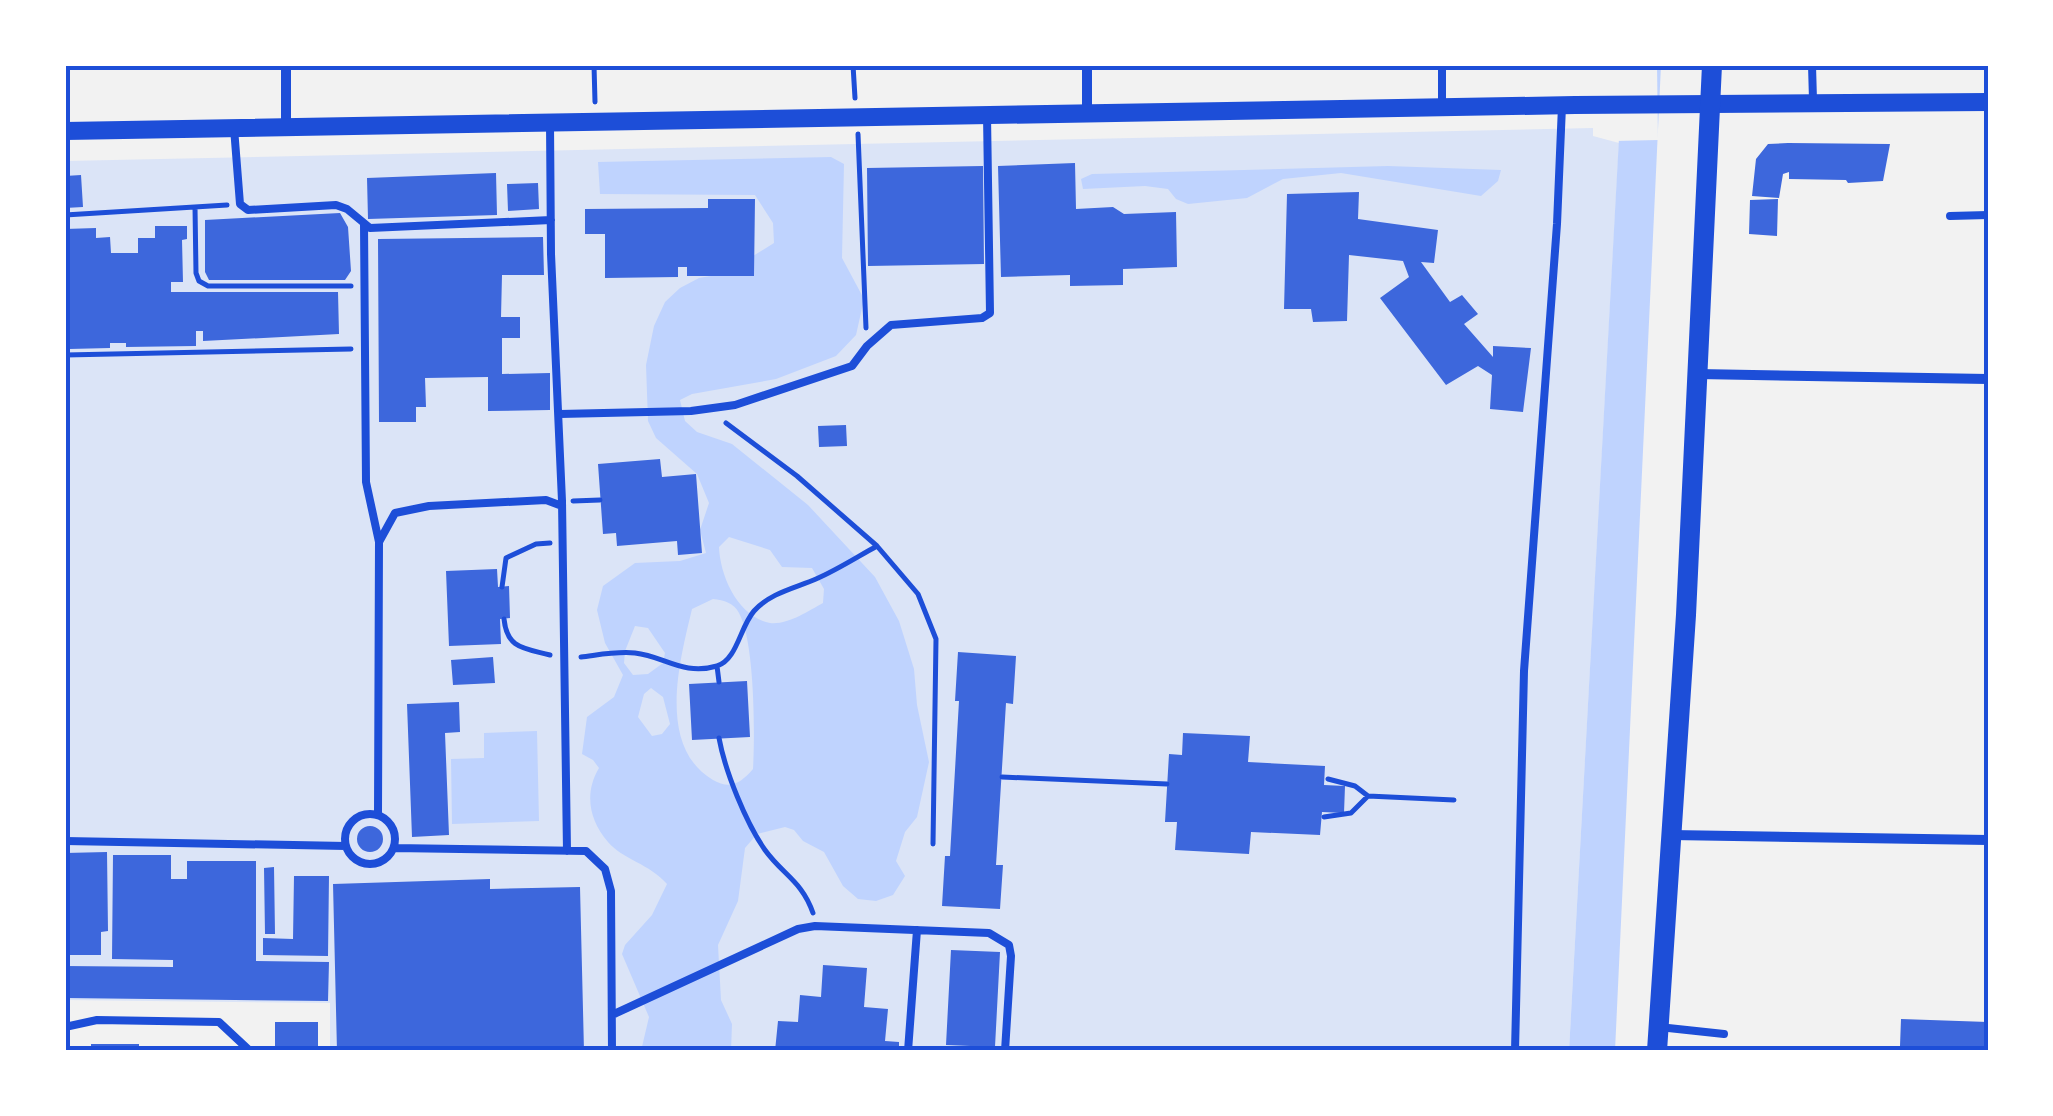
<svg xmlns="http://www.w3.org/2000/svg" width="2053" height="1116" font-family="Roboto,sans-serif">
<rect width="100%" height="100%" fill="#f2f2f2"/>
<path fill="#dbe4f7" d="M297,65h780l-777,5z
M1593,128v8l26,7 -50,908h-1239v-48l-265,-3v-839z"/>
<path fill="#bfd3fe" fill-rule="evenodd" d="M1623,65h38l-46,986h-46z
M831,157l13,7 -2,94 22,41 -8,36 -20,21 -60,23 -84,15 -12,6 5,21 12,11 35,12 76,61 67,72 24,44 15,48 3,36 12,57 -12,55 -12,15 -9,29 9,15 -12,19 -17,6 -18,-2 -15,-13 -19,-34 -21,-11 -9,-11 -9,-3 -28,7 -12,14 -7,53 -20,44 3,55 11,24 -1,27h-90l8,-34 -27,-63 3,-9 27,-30 15,-31c-17,-20 -45,-25 -59,-42 -19,-22 -24,-49 -9,-74l-6,-8 -11,-6 5,-37 27,-20 9,-22 -18,-32 -8,-33 6,-24 32,-23 45,-2 26,-8 -6,-23 9,-27 -12,-29 -41,-36 -8,-17 -2,-56 8,-39 11,-24 15,-14 19,-10 52,-9 2,-13 21,-13 -1,-20 -18,-28 -155,-1 -2,-32zM729,537l41,13 12,17 30,1 12,21 -1,14c-15,8 -35,22 -53,20 -32,-6 -50,-47 -51,-76zM713,599c11,1 21,4 26,14 16,29 16,122 14,156 -12,14 -23,21 -40,11 -57,-34 -33,-120 -21,-171zM635,626l13,2 17,25 -2,10 -15,11 -15,1 -9,-12 1,-12zM651,688l12,9 7,27 -8,10 -10,2 -14,-19 6,-23z
M1388,166l113,4 -3,11 -17,15 -140,-23 -58,6 -36,19 -59,6 -12,-5 -8,-10 -23,-3 -62,3 -2,-10 11,-5z
M537,731l2,90 -87,3 -1,-65 33,-1v-25z"/>
<path fill="#f2f2f2" d="M1618,65h39l1,75 -44,1z"/>
<path fill="#3d67dc" d="M1768,144l20,-1 102,1 -7,37 -35,2 -2,-3 -57,-1v-7l-6,2 -4,24 -27,-2 4,-37z
M1075,163l1,46 37,-2 11,7 52,-2 1,55 -54,2v16l-53,1v-11l-69,2 -3,-111z
M983,166l1,98 -116,2 -1,-98z
M496,173l1,42 -129,4 -1,-41z
M81,175l2,32 -18,1v-32z
M538,183l1,26 -31,2 -1,-27z
M1359,192l-1,27 80,11 -4,33 -13,-1 29,40 12,-7 16,19 -14,10 29,33v-11l38,2 -8,64 -33,-3 2,-34 -14,-9 -32,19 -66,-87 29,-21 -6,-16 -54,-6 -2,66 -34,1 -2,-13h-27l3,-115z
M708,199h47l-1,77h-67v-9h-9v10l-73,1v-44h-20v-25l123,-1z
M1778,199l-1,37 -28,-2 1,-34z
M340,213l8,14 3,44 -6,9h-136l-4,-8v-52z
M155,226h32v13l-5,1 1,42h-12v10h167l1,42 -136,7v-10h-7v15l-70,1v-4h-16v5l-41,1v-7h-4v-113l31,-1v10l14,-1 1,16h27v-15h17z
M543,237l1,38h-42l-1,42h19v21h-18v36l48,-1v37l-62,1v-34l-63,1 1,29h-10v15h-37l-1,-183z
M846,425l1,21 -28,1 -1,-21z
M660,459l2,18 34,-3 6,79 -24,2 -1,-14 -60,5 -1,-13 -13,1 -5,-70z
M497,569l1,18 11,-1 1,32 -10,1 1,25 -52,2 -3,-75z
M958,652l58,4 -3,48 -7,-1 -10,162h7l-3,44 -58,-3 3,-50h5l9,-155h-4z
M493,657l2,26 -42,2 -2,-25z
M747,681l3,56 -58,3 -3,-56z
M459,702l1,30 -15,1 4,102 -37,2 -5,-133z
M1183,733l67,3 -2,26 77,4 -1,19 21,1 -1,27 -22,-1 -2,23 -69,-3 -2,22 -74,-4 2,-28h-12l4,-68 13,1z
M357 839a13 13 0 1 1 26 0a13 13 0 1 1-26 0Z
M107,852l1,79 -7,1v23h-36v-102z
M113,855h58v24h16v-18h69v100l73,1 -1,39 -263,-3v-32l108,1v-7l-61,-1z
M274,867l1,67h-10l-1,-66z
M294,876h35l-1,80 -65,-1v-17l30,1z
M490,879v10l90,-2 4,164h-247l-4,-167z
M951,950l49,2 -5,95 -49,-2z
M823,965l44,3 -3,39 24,2 -3,32 14,1v9h-124l3,-30 20,1 2,-27 21,2z
M1901,1019l87,3v29h-107v-5h19z
M275,1022h43v29h-43z
M91,1044h48v7h-48z
M220,1046v5h-73v-4z"/>
<g fill="none" stroke-linecap="round" stroke-linejoin="round">
<path stroke="#1d4ed8" stroke-width="5" d="M594,65l1,37
M853,65l2,33
M858,134l8,194
M195,207l1,66 3,8 9,5h143
M65,215l162,-10
M65,355l286,-6
M726,423l71,53 80,70 41,48 18,45 -3,205
M573,501l27,-1
M502,587l4,-29 30,-14 14,-1
M504,619c3,30 20,29 46,36
M581,657c17,-2 36,-6 54,-4 29,3 48,23 82,13 20,-6 23,-39 37,-55 16,-18 41,-23 62,-32 21,-9 41,-22 61,-33
M717,666l2,16
M719,738c6,33 27,85 46,112 18,25 37,31 48,63
M1002,777l165,7
M1328,779l27,7 13,10 86,4
M1324,817l27,-4 17,-17"/>
<path stroke="#1d4ed8" stroke-width="8" d="M1442,65v40
M1812,65l1,35
M550,123l1,131 11,247 5,350
M234,128l6,76 8,6 88,-5 11,4 23,19 181,-8
M1950,216l38,-1
M364,224l2,258 13,60
M560,414l131,-3 44,-6 117,-39 15,-20 24,-21 91,-7 8,-5 -3,-198
M345 839a25 25 0 1 1 50 0a25 25 0 1 1-50 0Z
M378,815l1,-273 16,-29 34,-7 117,-6 16,6
M65,841l281,5
M394,848l192,3 19,18 6,22 1,160
M612,1015l186,-86 17,-3 174,7 20,12 2,11 -6,95
M65,1027l32,-7 122,2 31,29
M1659,1027l65,7
M908,1051l9,-121
M1515,1051l9,-380 33,-447 5,-118"/>
<path stroke="#1d4ed8" stroke-width="10" d="M286,65v62
M1087,113v-48
M1698,374l290,5
M1671,835l317,5"/>
<path stroke="#1d4ed8" stroke-width="18" d="M65,131l1510,-26 413,-3"/>
<path stroke="#1d4ed8" stroke-width="20" d="M1657,1051l29,-436 26,-550"/>
</g>
<rect width="2053" height="1116" fill="none" stroke="#ffffff" stroke-width="135"/>
<rect x="68" y="68" width="1918" height="980" fill="none" stroke="#1d4ed8" stroke-width="4"/>
</svg>
